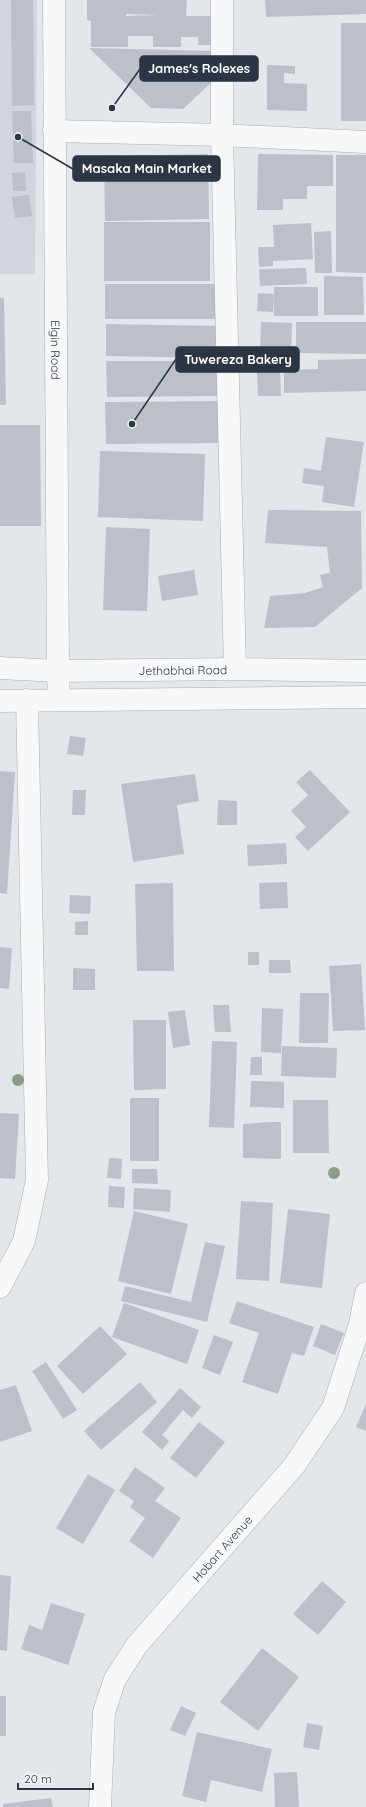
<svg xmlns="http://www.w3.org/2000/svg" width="366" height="1807" font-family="Quicksand,sans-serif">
<rect width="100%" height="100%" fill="#e3e7eb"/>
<path fill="#d1d6dd" d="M0,0h37l-2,274h-35z"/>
<path fill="#bbc0c9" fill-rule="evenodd" d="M11,0h22l1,105 -22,1z
M87,0h100l-1,16h28v29h-16v-8h-17v10h-28v-11h-25v11h-37v-26l-4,-1zM126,14l35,1 -35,1z
M265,0h101v14l-100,3z
M341,23h25v98h-25z
M89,48l127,3 -2,29 -31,29 -32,-1z
M267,65l28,1v8l-11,-1v10l23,1v27l-40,-1z
M12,111h19l2,52h-19z
M208,154l1,65 -104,2 -1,-65z
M258,154l75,1v31h-26v13h-24v11h-26z
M336,155h30v118l-30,-1z
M25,172l1,19h-13l-1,-18z
M29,195l3,21 -17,2 -3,-21z
M104,222h106v59h-106z
M311,223l2,36 -40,2v5l-14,1 -1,-20h16l-1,-22z
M331,231l1,42h-17l-1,-41z
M306,268l1,16 -47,2 -1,-17z
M324,276l39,1 1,38h-40z
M105,284h112v35h-112z
M274,287h44v29h-44z
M258,293l16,1 -1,18 -16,-1z
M0,298h4l2,107h-6z
M261,322l31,1 -1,35 -31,-1z
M296,322h70v32l-70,-1z
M106,324l114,2v32l-114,-2z
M366,359v32l-82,2v-23l34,-1v-9z
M106,361h116v35l-115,1z
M280,370l1,26h-23l-1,-25z
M222,401v42l-116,1 -1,-42z
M0,425h40l1,101h-41z
M326,437l38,5 -10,65 -32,-5 2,-16 -22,-3 2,-15 17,3z
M100,451l105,3 -2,67 -105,-4z
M268,510l93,1 1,77 -47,39 -51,1 6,-32 35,-3 18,-6 -3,-12 10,-2 -3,-26 -62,-4z
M106,527l44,2 -3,82 -44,-1z
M194,570l4,25 -36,6 -4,-25z
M70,736l16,2 -3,18 -16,-2z
M310,770l40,42 -42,39 -13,-14 11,-10 -15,-16 17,-16 -12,-13z
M0,771l15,1 -8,122 -7,-1z
M195,774l4,27 -22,4 7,49 -51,8 -12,-78z
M73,790h13l-1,25h-13z
M218,800l19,1v24h-20z
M286,843l1,21 -39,2 -1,-21z
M287,882l1,26 -28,1 -1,-26z
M173,883l1,88h-37l-2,-87z
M70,895l21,1 -1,18 -21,-1z
M88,921v14h-13v-13z
M0,947l12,1 -3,41 -9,-1z
M248,952h11v13h-11z
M269,960h21l1,13h-22z
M361,964l4,66 -32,1 -4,-65z
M73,968l22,1v21h-22z
M300,993h29l-1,50h-29z
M213,1005h16l2,27h-16z
M262,1008l21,1 -2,44 -20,-1z
M185,1010l5,35 -17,3 -5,-36z
M133,1020h33v69l-32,1z
M212,1041l25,1 -3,86 -25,-1z
M282,1046l55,2 -1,30 -55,-2z
M251,1057h11v18h-12z
M251,1081l33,1v26l-34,-1z
M130,1098h29v63h-29z
M293,1100h35l1,53h-36z
M0,1113l19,1 -4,65 -15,-1z
M269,1122h12v37l-38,-1v-34z
M109,1158l13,1 -1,20 -14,-1z
M132,1169h25l1,15 -26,-1z
M109,1186l16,1 -1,21 -16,-1z
M134,1188l37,2 -1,22 -37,-3z
M241,1201l32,2 -4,78 -33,-2z
M288,1209l42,5 -8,74 -42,-5z
M134,1211l54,13 -17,70 -53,-13z
M205,1242l20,4 -18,76 -86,-21 4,-15 66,16z
M237,1301l77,26 -10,29 -12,-3 -14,41 -36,-12 17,-49 -30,-10z
M124,1303l75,27 -12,34 -75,-27z
M321,1324l23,9 -9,22 -22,-9z
M100,1326l27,28 -44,40 -26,-28z
M214,1335l19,7 -13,33 -18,-7z
M46,1362l31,48 -14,9 -31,-48z
M140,1382l17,20 -56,48 -17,-19z
M16,1385l16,46 -32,11v-52z
M180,1388l21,19 -9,11 -9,-8 -21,25 7,6 -7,9 -20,-18z
M366,1404v27l-10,-4z
M199,1422l26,20 -29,36 -26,-20z
M135,1467l30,21 -10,13 26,17 -28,40 -24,-17 16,-23 -15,-11 4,-6 -15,-10z
M88,1474l27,16 -32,54 -27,-16z
M0,1575l11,1 -4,75 -7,-1z
M322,1581l24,21 -28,33 -25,-21z
M51,1603l34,11 -17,51 -47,-16 8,-24 13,5z
M262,1648l37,29 -41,54 -38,-29z
M0,1696h6v40h-6z
M181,1706l15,7 -11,23 -15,-6z
M307,1723l16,3 -4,24 -16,-3z
M197,1732l75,17 -10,43 -51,-12 -5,22 -24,-6z
M297,1772l2,35h-24l-1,-34z
M51,1798l2,9h-50v-3z"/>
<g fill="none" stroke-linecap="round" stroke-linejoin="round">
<g stroke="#a8aeb6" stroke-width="23">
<g id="minor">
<path id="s1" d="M54,0l4,671 1,29"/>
<path d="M222,0v135l13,534"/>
<path d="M54,131l168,4 144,7"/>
<path id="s2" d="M0,668l58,3 177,-2 131,2"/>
<path d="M0,701l366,-4"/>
<path d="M0,1287l24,-46 13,-61 -10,-480"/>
<path id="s3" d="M100,1807l4,-95 11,-33 22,-34 157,-179 39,-58 27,-84 6,-31"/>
</g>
</g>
<use href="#minor" stroke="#f6f8fa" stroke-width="22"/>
</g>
<g fill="#8a9d89">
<circle cx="18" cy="1080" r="6"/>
<circle cx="334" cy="1173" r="6"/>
</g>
<g text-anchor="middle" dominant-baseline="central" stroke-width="3" stroke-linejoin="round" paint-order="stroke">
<g font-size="12" fill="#2b3544" stroke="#f3f6f9">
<text stroke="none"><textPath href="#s1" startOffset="350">Elgin Road</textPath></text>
<text stroke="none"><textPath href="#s2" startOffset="183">Jethabhai Road</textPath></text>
<text stroke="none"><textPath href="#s3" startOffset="299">Hobart Avenue</textPath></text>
</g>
</g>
<path fill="none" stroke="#2b3544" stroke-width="1.5" d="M112 108L140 69M18 137L73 169M132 424L176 359"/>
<g fill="#2b3544" stroke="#f3f6f9" stroke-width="1.5">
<circle cx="112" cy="108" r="4"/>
<circle cx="18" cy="137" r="4"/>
<circle cx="132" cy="424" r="4"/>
</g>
<g fill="#2b3544" stroke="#2b3544" stroke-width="1.5">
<rect x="140" y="56" width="118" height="25" rx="4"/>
<rect x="73" y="156" width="147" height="25" rx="4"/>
<rect x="176" y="347" width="123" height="25" rx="4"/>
</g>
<g font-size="13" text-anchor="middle" font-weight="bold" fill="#fff">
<text x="199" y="73">James's Rolexes</text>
<text x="147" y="173">Masaka Main Market</text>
<text x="238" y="364">Tuwereza Bakery</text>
</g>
<path d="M18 1783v6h75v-6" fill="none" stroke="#2b3544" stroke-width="2"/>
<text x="24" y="1783" font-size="12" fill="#2b3544" stroke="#f3f6f9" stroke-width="3" paint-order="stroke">20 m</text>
</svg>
